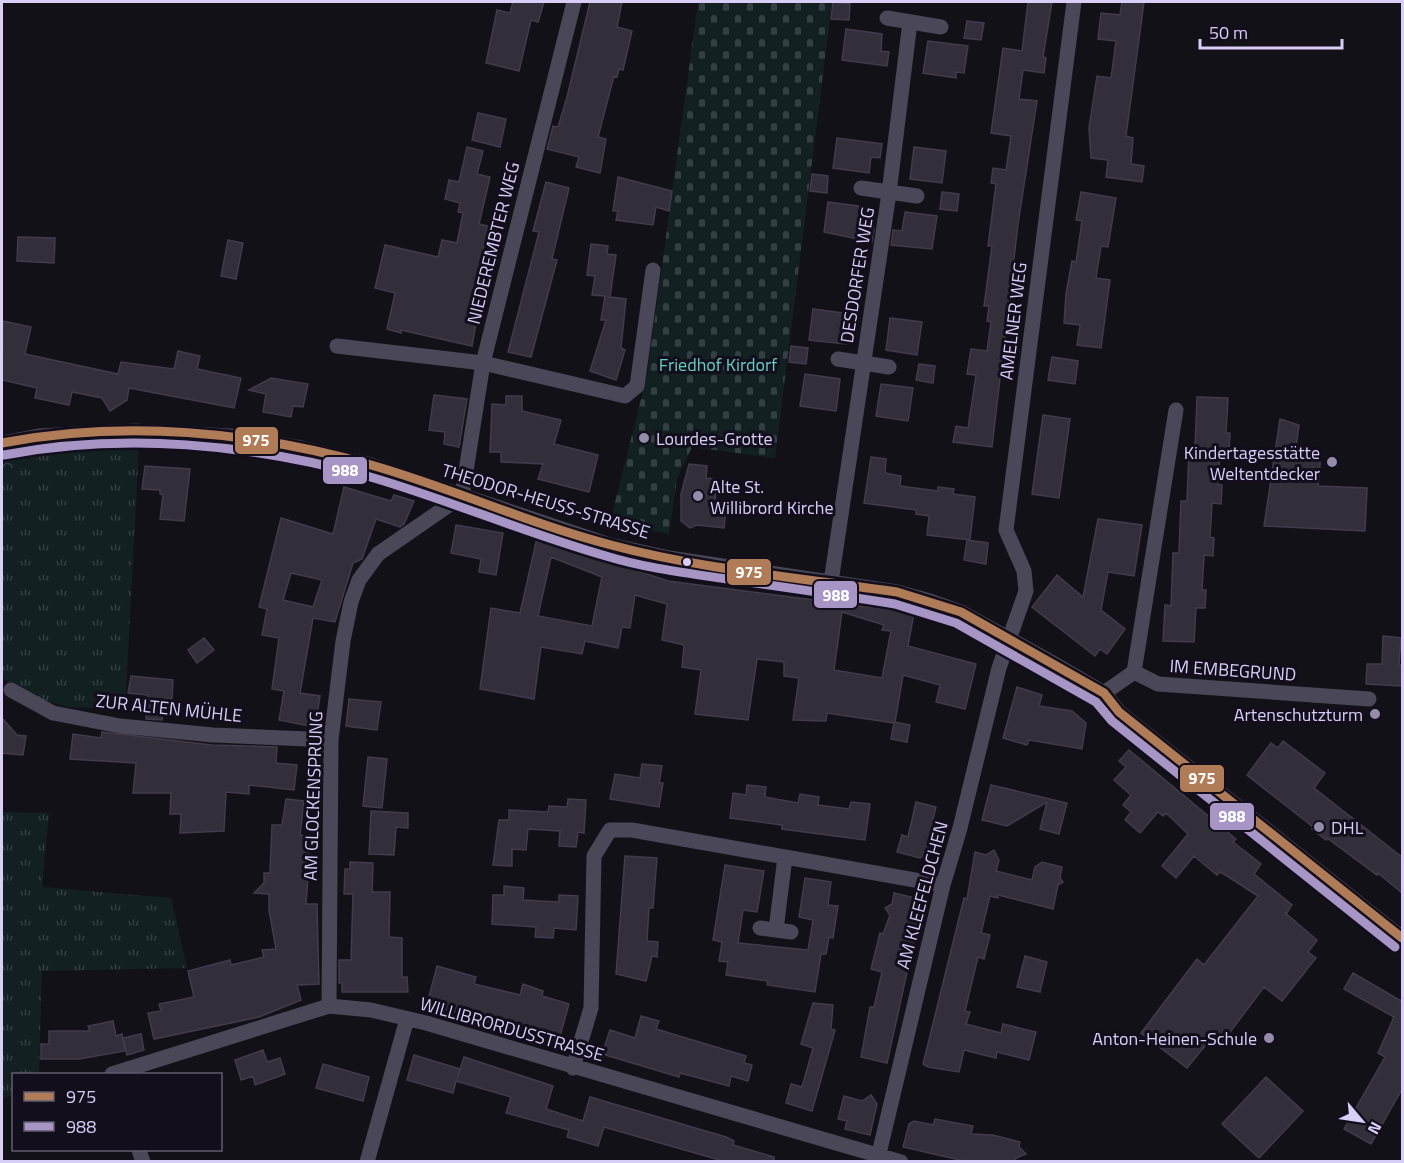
<svg xmlns="http://www.w3.org/2000/svg" width="1404" height="1163" font-family="'Titillium Web',sans-serif">
<defs>
<pattern id="grass-tufts" width="24" height="20" patternUnits="userSpaceOnUse" patternTransform="scale(1.5)"><rect width="24" height="20" fill="#122022"/><path d="M3 7l-1-3M5 7V3M7 7l1-3M15 17l-1-3M17 17v-4M19 17l1-3" fill="none" stroke="#343f43"/></pattern>
<pattern id="forest-crowns" width="20" height="18" patternUnits="userSpaceOnUse" patternTransform="scale(1.5)"><rect width="20" height="18" fill="#122022"/><path d="M2 6a3 3 0 1 1 6 0M12 15a3 3 0 1 1 6 0" fill="none" stroke="#343f43"/></pattern>
<pattern id="cemetery-stones" width="16" height="16" patternUnits="userSpaceOnUse" patternTransform="scale(1.5)"><rect width="16" height="16" fill="#122022"/><path d="M2 7V4a2 2 0 0 1 4 0v3zM10 15v-3a2 2 0 0 1 4 0v3z" fill="#343f43"/></pattern>
</defs>
<rect width="100%" height="100%" fill="#131118"/>
<path fill="url(#grass-tufts)" d="M62,446l77,1 -14,262 -57,-2 -39,-11 -27,-19v-203z
M2,812l47,1 -7,74 129,11 16,70 -145,3 -3,103h-25l-1,21 -11,4z"/>
<path fill="url(#forest-crowns)" d="M62,446l-60,28v-21z"/>
<path fill="url(#cemetery-stones)" d="M698,2h134l-57,456 -83,-11 -15,32 -8,55 -59,-12 37,-147z"/>
<path fill="#322e3a" stroke="#413b4b" stroke-width="1.5" fill-rule="evenodd" d="M513,2h31l-6,20 -7,-2 -12,51 -33,-8 11,-53 13,3z
M590,2h32l-5,25 15,4 -9,39 -4,-1 -2,8 -3,-1 -16,61 8,2 -6,34 -24,-6 3,-10 -32,-8 6,-23 5,1 9,-30z
M833,2l17,2 -1,16 -18,-1z
M1028,2h24l-9,55 3,1 -2,15 -21,-3 -4,29 18,2 -19,123 -26,223 -39,-5 3,-16 12,2 8,-53 -9,-1 4,-25 16,2 4,-29 -4,-1 2,-15h-5l8,-60h-4l8,-62 -5,-1 2,-15 13,2 5,-34 -20,-3 12,-85 19,3z
M1122,2h22l-18,134 7,2 -2,26 13,2 -2,16 -36,-5 2,-17 -17,-2 -2,-30 8,-52 14,2 5,-37 -18,-2 3,-26 19,2z
M967,21l17,2 -3,17 -17,-2z
M846,29l36,5 -1,17 8,1 -2,14 -45,-6z
M928,41l40,5 -4,27 -8,-1v6l-33,-5z
M478,113l28,6 -6,28 -28,-7z
M837,138l45,6 -2,14 -9,-1 -2,16 -36,-5z
M467,147l16,4 -6,23 13,3 -11,47 9,2 -11,51 7,1 -12,68 -71,-16v3l-14,-4 8,-36 -20,-5 10,-43 53,12 4,-17 15,3 6,-30 -5,-1 2,-9 -15,-4 4,-19 10,2z
M914,147l32,4 -4,32 -32,-4z
M812,174l16,2 -1,17 -17,-2z
M618,177l54,14 -3,20 -13,-4 -3,18 -37,-5 2,-9h-5z
M546,182l23,6 -17,71 5,1 -26,97 -23,-5 31,-120 -6,-1z
M942,192l17,2 -2,17 -17,-2z
M1081,192l35,6 -8,49 -7,-1 -5,32 14,2 -9,68 -24,-3 3,-20 -16,-2 2,-29 6,-33 4,1 6,-41 -6,-1z
M828,202l37,5 -3,16 9,1 -1,4h4l-2,14 -48,-10z
M905,212l32,4 -5,33 -41,-4 2,-15 9,1z
M18,237l37,1 -1,25 -37,-2z
M228,240l15,3 -7,36 -15,-3z
M591,244l17,2 -1,8 9,1 -6,42 16,2 -5,49 4,2 -9,30 -26,-9 16,-51h-5l4,-24 -13,-1 3,-19 -8,-1z
M813,309l45,6 -2,15 -9,-1 -1,15 -37,-4z
M890,318l32,4 -5,33 -31,-5z
M3,321l28,6 -6,27 93,20 3,-12 53,7 4,-18 22,5 -3,13 44,9 -7,30 -105,-20 -2,12 -17,11 -8,-13 -30,-6 -3,13 -34,-7 2,-10 -35,-8z
M791,346l17,2 -2,16 -17,-2z
M1052,357l26,4 -3,23 -27,-4z
M919,364l16,2 -2,17 -17,-3z
M805,374l35,5 -4,32 -36,-5z
M271,378l37,6 -5,23 -10,-1 -2,11 -28,-5 3,-18 -17,-4z
M881,384l32,4 -5,33 -32,-5z
M434,395l33,4 -8,48 -15,-3 1,-12 -16,-2z
M506,396h16v15l39,9 -7,24 44,11 -9,37 -51,-13 5,-15 -42,-2v-10h-11l2,-48 14,1z
M1197,397l31,1 -2,35h4l-1,18h-9l-2,34h4l-1,19 -9,-1 -2,34 4,1 -1,18 -9,-1 -2,35h4l-1,18h-9l-2,34 -31,-1 2,-36 6,1 2,-53h6l2,-52h6l2,-52h6z
M1043,415l27,4 -11,79 -27,-4z
M1280,419l19,6 -3,22 25,6 -3,33 49,2 -2,43 -101,-5z
M871,457l15,2 -1,14 16,3 -1,10 38,5v-4l16,2 -1,5 22,3 -5,43 -43,-5 2,-19 -13,-2v-4l-52,-7z
M689,464l18,2 -1,12 10,1 -1,29 11,1 -2,19 -27,-3 -7,3 -9,-7v-27z
M145,466l45,3 -6,52 -24,-2 3,-24 -3,-1v-4l-18,-1z
M344,487l47,14 3,-6 20,6 -10,23 -4,3 -24,-8 -14,40 -9,4 -18,59 -22,-4 -13,75 20,3 -5,31 -36,-7 5,-29 -12,-2 7,-51 -17,-3 5,-26 -8,-2 22,-89 52,16zM291,573l31,7 -9,27 -30,-7z
M1098,519l44,6 -8,51 -26,-4 -7,38 24,19 -18,25 -7,-5 -5,7 -63,-49 25,-32 26,22z
M456,525l47,8 -7,42 -17,-3 2,-13 -30,-6z
M537,538l131,43 246,32 -6,33 68,18 -11,45 -29,-7 4,-17 -37,-10 -8,47 15,3 -3,17 -16,-3 3,-16 -67,-10 -1,8 -33,-1 6,-42 -15,-2v-14l-27,-3 -9,61 -53,-6 6,-44 -19,-3 2,-22 -22,-5 5,-36 -32,-9 -5,33 -8,-1 -4,21 -33,-7 -3,13 -41,-7 -7,52 -54,-10 11,-81 29,5zM551,557l51,20 -10,49 -54,-10zM842,612l42,13 -2,5 9,1 -9,47 -48,-8z
M967,540l21,3 -2,21 -22,-4z
M1383,636l18,2 -2,27h3v21l-36,-2 1,-20h15z
M204,638l10,12 -17,13 -9,-13z
M131,676l42,4 -1,19 -7,-1 -3,22 -16,-1 2,-24 -20,-2z
M1017,687l25,8 -3,11 33,5 14,12 -4,26 -53,-9 -2,5 -24,-7z
M349,699l32,3 -4,28 -31,-4z
M2,718l15,17 9,1 -3,19 -21,-2z
M102,732l110,13 65,2 -1,16 21,2 -3,25 -45,-5v9l-23,-2 -2,39 -44,2 1,-19h-11l1,-21h-38l3,-30 -66,-4 3,-25 28,4z
M1283,741l42,32 -11,15 88,69v36l-24,-20 -1,2 -50,-37 -1,2 -14,-11 1,-2 -66,-52 24,-32 7,5z
M1129,750l107,89 -3,3 28,22 -7,10 38,31 -6,9 -2,-2 33,28 -9,12 8,6 -34,43 -18,-14 -43,57 -9,-7 -25,31 -46,-35 56,-74 7,6 54,-69 -31,-20 -7,-4 -3,3 -23,-19 -18,22 -14,-12 26,-32 -22,-21 -3,3 -5,-4 -18,21 -15,-13 6,-8 -8,-7 8,-10 -17,-15 12,-13 -7,-6z
M368,757l19,2 -5,49 -19,-2z
M642,764l20,2 -3,17h4l-4,24 -49,-8 5,-25 25,4z
M747,785l19,2 -1,10 33,6 2,-9 19,3 -1,8 31,4 2,-7 19,2 -5,36 -83,-11v-4l-52,-7 3,-25 13,2z
M991,785l76,18 -8,31 -19,-5 7,-27 -40,24 -25,-6z
M286,799l18,2 -4,34 11,1 -5,68h11l2,80 -22,1 4,15 -42,17 -105,22 -6,-26 13,-2 -2,-7 35,-7 -6,-26 42,-11 1,5 33,-8 -2,-7 14,-1 -7,-39v-16l-15,-1 10,-10v-10h6l2,-48h10z
M568,799l18,1 -2,33 -6,-1 -2,15 -17,-1 1,-15 -32,-2 -2,21 -14,-1v17l-19,-1 6,-45h10v-10l39,2 1,-6 18,1z
M916,802l20,5 -4,16 10,2 -6,22 -16,11 -23,-6 5,-17 6,2z
M371,811l37,2v15l-12,-1 -2,28 -25,-1z
M994,850l5,10 -3,11 36,9 3,-13 7,-5 20,5 -2,11 3,4 -5,3 -5,24 -55,-14v3l-8,-2 -9,37 9,2 -6,24 -6,-2 -13,54 5,1 -4,12 35,9 2,-9 33,8 -7,28 -32,-8 -1,6 -32,-8 -5,22 -31,-5 -5,-3 41,-166 3,1 8,-47 11,3z
M625,856l32,2 -4,50h-4l-2,33 11,1 -1,15 -5,-1 -6,25 -30,-7z
M350,862l23,1 -1,29h18l-1,45 13,1v39h5l1,15h-66v-9h-3v-23h12l2,-66h-9l1,-25h5z
M725,865l39,6 -7,41 -14,-2 -5,33 70,7 5,-30 -14,-3 6,-39 26,4 -3,23 10,1 -5,32 -4,-1 -3,17h-5l-6,38 -48,-7 1,-4 -42,-6 2,-13 -9,-1 3,-19 -9,-2z
M504,886l20,2 -1,12 36,2v-7l19,1 -2,34 -22,-2 -1,10 -18,-1 1,-10 -44,-3 1,-29h11z
M894,893l29,7 -36,163 -26,-6 9,-50h4l8,-35 -11,-3 9,-36 3,1 7,-19 -5,-7 7,-4z
M1025,956l22,6 -7,30 -23,-5z
M437,966l39,11 -2,7 46,11 3,-11 20,7 -1,5 27,8 -11,39 -131,-39z
M1353,973l48,28 1,-3v91l-31,55 -27,-15 41,-72 -7,-4 16,-36 -50,-28z
M813,1003l20,2 -2,24 4,1 -23,81 -26,-8 5,-19 11,3 11,-39 -12,-4z
M641,1016l18,5 -3,8 90,27 -2,7 8,2 -4,16 -17,-5 -2,10 -49,-13 -1,4 -77,-23 8,-24 25,8z
M113,1021l3,15 6,-2 3,17 -46,8h-38v-15h8v-13h41l-2,-5z
M141,1034l3,16 -17,5 -4,-17z
M263,1050l4,12 13,-4 5,16 -30,11 -2,-9 -12,4 -6,-20z
M414,1055l46,14 -3,10 7,-22 89,29 -7,23 37,12 7,-24 136,40 8,4 -1,4 41,12v4h-51l-119,-34 -6,19 -31,-9 2,-7 -63,-17 5,-16 -55,-16 -3,12 -46,-13z
M323,1064l46,13 -6,24 -47,-13z
M1266,1077l37,34 -44,47 -37,-34z
M871,1095l6,9 -7,31 -25,-6 2,-8 -9,-2 6,-23 18,5z
M935,1119l38,7 -2,8 22,1 27,7 -1,5 7,7 -10,4 -1,3h-51l-61,-14 6,-23 5,-3 19,4z"/>
<g fill="none" stroke-linecap="round" stroke-linejoin="round">
<path stroke="#4a4758" stroke-width="15" d="M887,18l54,9
M861,188l56,8
M337,346l146,17 142,33 12,-10 16,-116
M838,359l51,8
M2,443l37,-7 96,-5 95,5 71,12 70,17 239,80 59,13 228,34 33,9 31,11 90,50 53,31 15,19 283,226
M831,582l58,-389 21,-171
M1134,672l42,-262
M11,690l42,23 67,13 93,9 118,5
M1104,693l30,-21 24,12 211,15
M785,857l-9,73 15,2
M760,928l16,2
M329,1006l2,-266 12,-99 8,-39 8,-22 19,-26 84,-58 21,-133 91,-361
M573,1068l18,-60 3,-152 16,-26h22l311,55
M112,1074l217,-68 42,4 55,13 475,139
M139,1150l4,12
M367,1162l40,-143
M877,1162l66,-277 17,-57 39,-160 27,-77 -2,-20 -18,-41 68,-528"/>
<g stroke="#120e1b" stroke-width="14">
<path id="bus-1" d="M2,443c121,-23 251,-12 369,22 81,23 159,59 240,80 93,25 191,33 286,47l64,20 143,81 15,19 283,226"/>
</g>
<g stroke="#120e1b" stroke-width="14">
<path id="bus-2" d="M4,455c120,-23 246,-11 363,21 80,23 158,57 239,80 39,12 80,17 121,23 56,8 112,16 168,25l61,19 140,79 16,19 283,226"/>
</g>
<use href="#bus-1" stroke="#b07c57" stroke-width="9"/>
<use href="#bus-2" stroke="#a795c6" stroke-width="9"/>
</g>
<g fill="#948caa" stroke="#120e1b" stroke-width="2">
<circle cx="644" cy="438" r="6"/>
<circle cx="1332" cy="462" r="6"/>
<circle cx="698" cy="496" r="6"/>
<circle cx="1375" cy="714" r="6"/>
<circle cx="1319" cy="827" r="6"/>
<circle cx="1269" cy="1038" r="6"/>
</g>
<circle fill="#d9cef8" stroke="#120e1b" stroke-width="2" cx="687" cy="562" r="5"/>
<g text-anchor="middle" dominant-baseline="central" stroke-width="6" stroke-linejoin="round" paint-order="stroke">
<g font-size="18" fill="#d9cef8" stroke="#120e1b">
<text transform="translate(493 243) rotate(-76)">NIEDEREMBTER WEG</text>
<text transform="translate(857 275) rotate(-81)">DESDORFER WEG</text>
<text transform="translate(1013 321) rotate(-83)">AMELNER WEG</text>
<text transform="translate(546 501) rotate(17)">THEODOR-HEUSS-STRASSE</text>
<text transform="translate(1233 670) rotate(4)">IM EMBEGRUND</text>
<text transform="translate(169 708) rotate(6)">ZUR ALTEN MÜHLE</text>
<text transform="translate(313 796) rotate(-88)">AM GLOCKENSPRUNG</text>
<text transform="translate(922 895) rotate(-75)">AM KLEEFELDCHEN</text>
<text transform="translate(512 1029) rotate(16)">WILLIBRORDUSSTRASSE</text>
</g>
<g font-size="18" fill="#66cdc2" stroke="#120e1b">
<text x="718" y="364">Friedhof Kirdorf</text>
</g>
<g font-size="18" fill="#d9cef8" stroke="#120e1b" text-anchor="start">
<text x="656" y="438">Lourdes-Grotte</text>
<text x="1320" y="452" text-anchor="end">Kindertagesstätte<tspan x="1320" dy="21">Weltentdecker</tspan></text>
<text x="710" y="486">Alte St.<tspan x="710" dy="21">Willibrord Kirche</tspan></text>
<text x="1363" y="714" text-anchor="end">Artenschutzturm</text>
<text x="1331" y="827">DHL</text>
<text x="1257" y="1038" text-anchor="end">Anton-Heinen-Schule</text>
</g>
</g>
<g stroke="#120e1b" stroke-width="2">
<rect x="234" y="426" width="45" height="29" rx="6" fill="#b07c57"/>
<rect x="322" y="456" width="46" height="29" rx="6" fill="#a795c6"/>
<rect x="726" y="558" width="46" height="28" rx="6" fill="#b07c57"/>
<rect x="813" y="580" width="45" height="29" rx="6" fill="#a795c6"/>
<rect x="1179" y="764" width="46" height="29" rx="6" fill="#b07c57"/>
<rect x="1209" y="802" width="46" height="29" rx="6" fill="#a795c6"/>
</g>
<g font-size="16" text-anchor="middle" font-weight="bold" fill="#fff">
<text x="256" y="446">975</text>
<text x="345" y="476">988</text>
<text x="749" y="578">975</text>
<text x="836" y="601">988</text>
<text x="1202" y="784">975</text>
<text x="1232" y="822">988</text>
</g>
<rect width="1404" height="1163" fill="none" stroke="#d9cef8" stroke-width="6"/>
<rect x="12" y="1073" width="210" height="78" fill="#120e1b" stroke="#625b73" stroke-width="1.5"/>
<rect x="24" y="1092" width="30" height="9" fill="#b07c57" stroke="#625b73" stroke-width="1.5"/>
<text x="66" y="1103" font-size="18" fill="#d9cef8">975</text>
<rect x="24" y="1122" width="30" height="9" fill="#a795c6" stroke="#625b73" stroke-width="1.5"/>
<text x="66" y="1133" font-size="18" fill="#d9cef8">988</text>
<g transform="translate(1362 1121) rotate(119)" stroke="#120e1b" stroke-width="4.5" paint-order="stroke">
<path d="M0-4.5L10 22L0 15L-10 22Z" fill="#d9cef8"/>
<text y="-9" font-size="16" font-weight="bold" text-anchor="middle" fill="#d9cef8">N</text>
</g>
<path d="M1200 39v9h142v-9" fill="none" stroke="#d9cef8" stroke-width="3"/>
<text x="1209" y="39" font-size="18" fill="#d9cef8" stroke="#120e1b" stroke-width="4.5" paint-order="stroke">50 m</text>
</svg>
